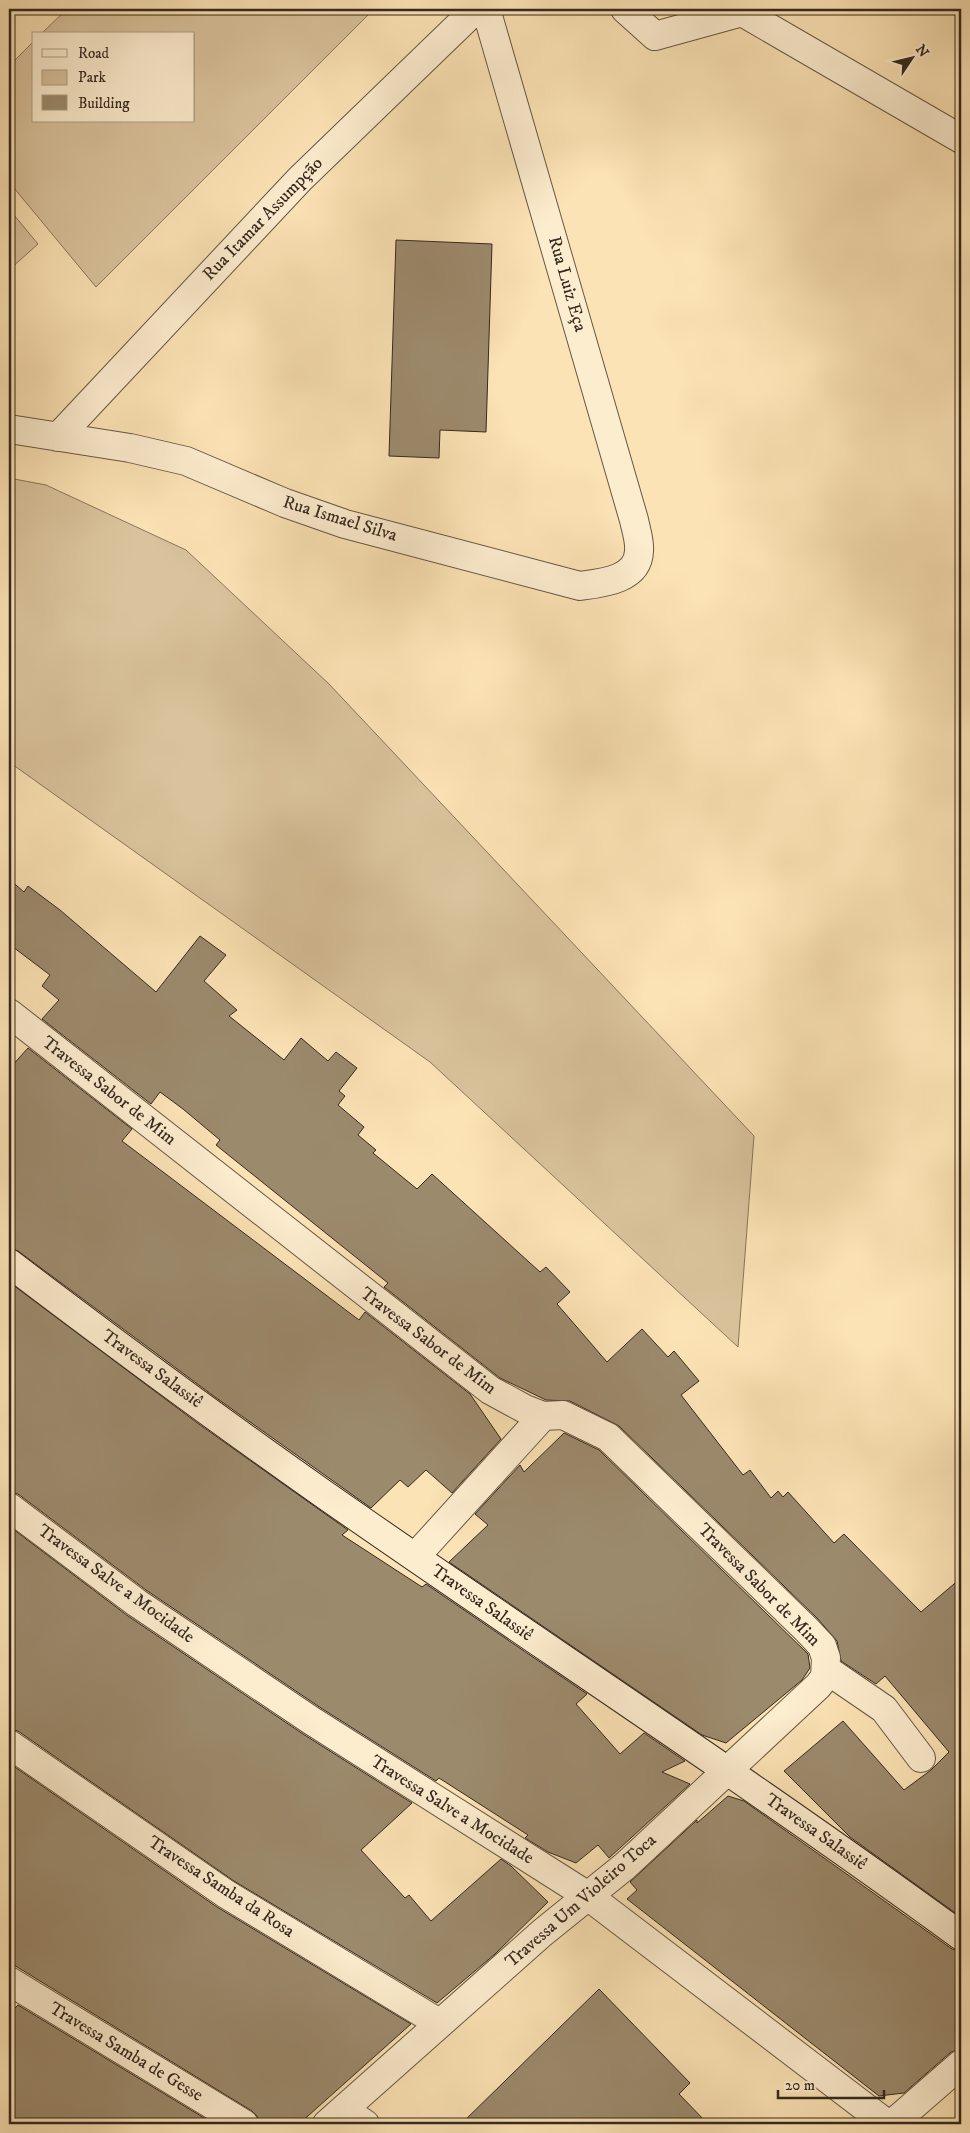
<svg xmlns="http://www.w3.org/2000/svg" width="970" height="2133" font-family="'IM FELL DW Pica',serif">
<rect width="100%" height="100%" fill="#fce3b5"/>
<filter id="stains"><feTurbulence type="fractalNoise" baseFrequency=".004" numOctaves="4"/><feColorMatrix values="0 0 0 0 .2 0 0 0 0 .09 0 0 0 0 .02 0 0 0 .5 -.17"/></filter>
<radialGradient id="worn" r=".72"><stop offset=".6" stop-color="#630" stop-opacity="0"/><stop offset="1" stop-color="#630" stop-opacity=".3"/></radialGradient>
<path fill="#dac39c" stroke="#87765e" d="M67,9h307l-278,278 -87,-105v-116l25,-25v80h160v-87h-153z
M9,209l29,35 -29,26z
M9,478l37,7 140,65 143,134 425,452 -16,211 -308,-285 -421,-300z"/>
<path fill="#9c8a6d" stroke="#34291f" d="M396,240l96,4 -6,188 -46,-2 -1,28 -50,-2z
M9,879l15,13 4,-6 32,24 96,82 44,-56 26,19 -22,26 33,29 -8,6 55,44 17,-22 27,23 8,-9 21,16 -18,23 6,5 -7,9 26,22 -6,8 18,15 -3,3 44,36 15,-15 108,98 6,-5 24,25 -13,12 50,58 35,-33 26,28 6,-6 25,30 -18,14 62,80 7,-5 21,28 7,-7 5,6 5,-5 46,51 10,-9 77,78 40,-34v339l-111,-80 -66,-66 59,-50 61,69 27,-20 18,-18 -64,-76 -9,8 -35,-23 -4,-20 -19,-22 -199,-193 -49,-25 -24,-1 -46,-22 -116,-91 4,-4 -172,-138 4,-5 -37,-31 -23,-17 -9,12 -109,-85 17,-19 -17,-14 8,-11 -41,-31z
M28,1048l104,81 -10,12 237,179 6,-8 105,82 31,45 -49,54 -26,-23 -18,17 -8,-7 -29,28 -156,-111 -197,-146 -9,-3v-179z
M9,1282l187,140 152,108 -6,5 80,52 4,-3 161,110 -11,10 44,50 24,-21 41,28 -23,11 28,12 -81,74 -11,-13 -22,18 -28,-11 -23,-14 3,-3 -89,-57 -3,3 -115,-73 -175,-118 -128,-96 -9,-2z
M564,1433l35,17 209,204 2,14 -8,12 -76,63 -24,-8 -253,-173 39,-37 -13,-11 45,-49 4,7z
M9,1526l119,90 175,118 109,69 -51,47 44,48 4,-3 22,26 70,-62 10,7 37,36 -53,52 -58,49 -203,-122 -216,-150 -9,-2z
M9,1763l208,144 194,117 -112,100h-39l-3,-8 -5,-5 -243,-149z
M728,1796l16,5 208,148 9,2v98l-10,3 -47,41 -25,3 -252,-197 10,-9 -7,-8 67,-62v3z
M599,1989l91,94 -11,11 29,30h-247z
M18,2005l196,119h-205v-110z"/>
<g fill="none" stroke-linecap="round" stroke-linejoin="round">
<g stroke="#665844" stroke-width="30">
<path id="street" d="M625,9l30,27 87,-24 219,127
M9,429l121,19 56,13 99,42 60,21 235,62c22,-3 58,-6 59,-35 1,-10 -3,-21 -5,-31l-148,-511
M58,437l242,-258 176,-170
M9,1013l481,377 35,19 18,7 20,-1 45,22 199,193 15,16 4,12 -1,19 -7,9 -193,180 -83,67 -215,191
M9,1507l128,96 175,118 276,175 299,228
M415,1557l128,-141
M827,1670l57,39 37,49
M9,1744l217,150 213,129
M9,1981l235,143
M344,2110l21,14
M892,2124l69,-60"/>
</g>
<g stroke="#34291f" stroke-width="30">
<path id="secondary" d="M9,1263c104,79 209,157 316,232 212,148 428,289 636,441"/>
</g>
<use href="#street" stroke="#fdedcf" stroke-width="28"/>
<use href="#secondary" stroke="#fdedcf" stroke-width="28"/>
</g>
<g text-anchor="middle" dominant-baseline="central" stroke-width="4.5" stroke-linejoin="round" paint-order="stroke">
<g font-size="18" fill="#34291f" stroke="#fdedcf">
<text transform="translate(263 219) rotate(-46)">Rua Itamar Assumpção</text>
<text transform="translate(567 284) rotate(74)">Rua Luiz Eça</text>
<text transform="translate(340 519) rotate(17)">Rua Ismael Silva</text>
<text transform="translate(109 1091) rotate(38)">Travessa Sabor de Mim</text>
<text transform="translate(428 1341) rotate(37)">Travessa Sabor de Mim</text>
<text transform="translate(152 1369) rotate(36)">Travessa Salassiê</text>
<text transform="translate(116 1584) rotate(36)">Travessa Salve a Mocidade</text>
<text transform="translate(759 1585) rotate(45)">Travessa Sabor de Mim</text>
<text transform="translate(482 1603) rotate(35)">Travessa Salassiê</text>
<text transform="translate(452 1810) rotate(32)">Travessa Salve a Mocidade</text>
<text transform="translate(816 1832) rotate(35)">Travessa Salassiê</text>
<text transform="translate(221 1887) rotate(33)">Travessa Samba da Rosa</text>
<text transform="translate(581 1901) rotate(-41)">Travessa Um Violeiro Toca</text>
<text transform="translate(126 2052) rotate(31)">Travessa Samba de Gesse</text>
</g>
</g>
<rect width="970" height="2133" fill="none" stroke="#fce3b5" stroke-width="30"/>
<rect x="10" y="10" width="950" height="2113" fill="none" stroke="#34291f" stroke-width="2.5"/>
<rect x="15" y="15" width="940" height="2103" fill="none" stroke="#34291f"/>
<rect x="32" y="32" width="162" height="90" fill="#fdedcf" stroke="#ad9f89"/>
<rect x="42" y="49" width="25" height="8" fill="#fdedcf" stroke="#ad9f89"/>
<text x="78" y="58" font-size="15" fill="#34291f">Road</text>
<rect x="42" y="70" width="25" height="15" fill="#dac39c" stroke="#ad9f89"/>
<text x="78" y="82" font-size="15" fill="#34291f">Park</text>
<rect x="42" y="95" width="25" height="15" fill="#9c8a6d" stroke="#ad9f89"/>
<text x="78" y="108" font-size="15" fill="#34291f">Building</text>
<g transform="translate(912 58) rotate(55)" stroke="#fdedcf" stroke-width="4" paint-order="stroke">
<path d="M0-4L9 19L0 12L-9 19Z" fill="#34291f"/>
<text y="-8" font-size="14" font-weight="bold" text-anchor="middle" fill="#34291f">N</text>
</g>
<path d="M778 2090v8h106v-8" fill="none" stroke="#34291f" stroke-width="2.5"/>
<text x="785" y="2090" font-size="15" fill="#34291f" stroke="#fdedcf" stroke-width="4" paint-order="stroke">20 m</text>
<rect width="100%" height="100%" filter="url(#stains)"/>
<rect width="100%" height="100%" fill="url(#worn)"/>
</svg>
